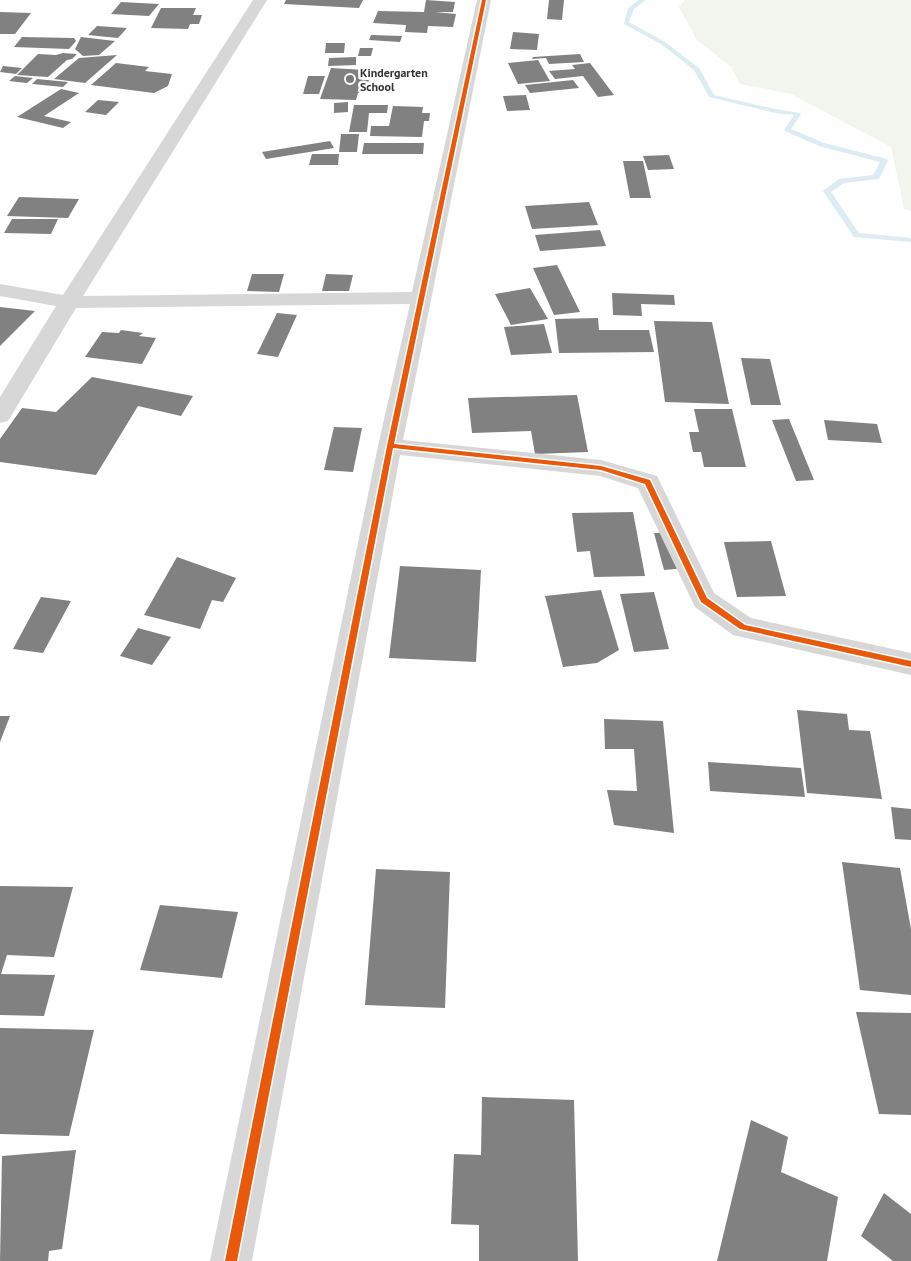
<svg xmlns="http://www.w3.org/2000/svg" width="911" height="1261" font-family="'PT Sans',sans-serif">
<rect width="100%" height="100%" fill="#fff"/>
<path fill="#f1f5ed" d="M685,0h226v211l-7,-2 -13,-62 -100,-53 -51,-10 -9,-17 -34,-27 -18,-33z"/>
<g fill="none" stroke-linecap="round" stroke-linejoin="round">
<path fill="#ddebf3" fill-rule="evenodd" d="M639,0h7l-12,9 -5,13 36,20 34,26 15,27 61,14 25,4 1,1 -10,15 33,14 63,16 1,2 -9,18 -35,4 -13,9 28,41 52,5v4l-57,-5 -31,-46 16,-12 34,-4 7,-13 -61,-16 -34,-15 -1,-1 10,-15 -19,-2 -66,-16 -15,-27 -33,-26 -37,-20 4,-16z"/>
</g>
<path fill="#818181" d="M286,0h77l-4,8 -75,-4z
M426,0l29,2 -2,10h-18l21,2 -3,13 -25,-1 -1,7 -22,-1 1,-7 -33,-2 5,-12 46,1z
M549,0h15l-2,20 -15,-1z
M121,2l38,2 -10,12 -38,-2z
M161,8h35l-3,7h9l-3,9h-9l-2,5 -37,-1z
M0,12l31,1 -16,21h-15z
M97,26l30,2 -9,10 -30,-3z
M513,32l26,2 -2,16 -27,-1z
M371,35l31,1 -2,6 -31,-2z
M22,37l52,1 2,3 -7,8 -55,-2z
M81,37l34,4 -16,14 -16,1 -8,-7z
M326,43h19l-1,10h-19z
M360,48h13l-2,8h-13z
M63,53l14,1 -5,5 -5,1 -19,17 -31,-2 21,-21 18,1z
M580,54l4,8 -35,2 -3,-6 -14,1 1,-2z
M117,55l-32,28 -31,-4 25,-21z
M356,57v8l-28,1 1,-8z
M538,60l12,21 -32,3 -10,-21z
M116,63l33,4 -4,4 27,3 -4,12 -14,7 -63,-8z
M590,63l24,32 -16,2 -15,-21 -28,3 -6,-8 26,-2 -3,-4z
M3,66l19,2 -6,6 -16,-2z
M331,68l34,2 -3,10h7l-5,13h-6l-2,7 -36,-1z
M15,76l18,2 -6,5 -18,-2z
M308,76h17l-6,18h-16z
M37,79l31,3 -5,5 -31,-3z
M573,80l6,8 -49,5 -5,-8z
M61,89l18,4 -35,23 27,6 -8,6 -46,-11z
M526,95l4,15 -23,1 -4,-15z
M98,100l21,2 -13,13 -21,-3z
M348,102v10l-14,1v-10z
M354,105h34l-1,8h-18l-2,19h-18z
M393,106l30,1 -1,6h8l-1,8h-5l-2,16 -52,-1 1,-10h18z
M341,134h18l-2,18h-18z
M330,141l4,7 -68,11 -4,-7z
M364,143h60l-1,11h-61z
M312,154h27l-1,11h-29z
M669,155l5,14 -26,1 -5,-14z
M623,161h20l8,37h-21z
M19,197l60,2 -11,19 -61,-2z
M589,202l9,23 -66,4 -7,-23z
M12,219h46l-7,15 -47,-1z
M600,230l6,16 -66,5 -5,-16z
M557,265l23,47 -26,3 -21,-47z
M252,274h32l-5,18 -32,-1z
M326,274l27,1 -4,16h-27z
M530,288l18,31 -37,6 -16,-31z
M612,293l62,2 1,10 -34,-1 1,12 -29,-1z
M0,307l35,4 -35,35z
M277,313l20,2 -19,42 -21,-3z
M598,318l1,12h50l5,22 -95,1 -4,-34z
M654,321l58,1 17,82 -64,-2z
M544,324l8,29 -41,2 -7,-28z
M121,330l22,3 -4,3 17,2 -14,26 -57,-7 17,-25 17,1z
M741,358l29,1 11,46h-30z
M92,377l101,19 -12,20 -43,-10 -42,69 -96,-13v-23l22,-31 34,4z
M577,395l11,57 -53,2 -4,-23 -59,2 -4,-35z
M694,409h38l14,58h-42l-3,-15h-8l-4,-20h10z
M789,419l25,61 -18,1 -24,-61z
M824,420l53,4 5,19 -54,-3z
M334,427l28,1 -9,44 -29,-2z
M633,512l12,64 -51,1 -4,-26 -13,1 -5,-39z
M676,532l11,36 -23,2 -10,-37z
M771,541l15,55 -49,1 -13,-55z
M177,557l59,21 -13,24 -11,-2 -12,29 -56,-14z
M400,566l81,4 -5,92 -87,-4z
M601,590l18,60 -22,13 -34,4 -18,-71z
M654,592l15,57 -35,3 -14,-58z
M41,597l30,4 -28,52 -30,-4z
M138,628l33,9 -19,28 -32,-9z
M797,710l50,4 2,16 21,1 12,68 -75,-6z
M0,716h10l-10,26z
M604,719l59,2 11,112 -60,-8 -7,-35 30,1 -3,-42h-29z
M708,762l93,6 4,29 -95,-6z
M891,807l20,2v31l-16,-1z
M842,862l58,6 11,61v66l-51,-5z
M376,869l74,3 -5,136 -80,-3z
M0,886l73,1 -19,70 -47,-2 -6,19 54,1 -11,41 -44,-1z
M160,905l78,7 -16,66 -82,-8z
M856,1012l55,1v102l-32,-1z
M0,1028l94,2 -25,106 -69,-2z
M482,1097l92,3 4,161h-99v-36l-28,-1 3,-70 27,1z
M751,1120l37,17 -7,35 57,25 -11,64h-110z
M76,1150l-14,99 -13,2 -1,10h-48l2,-105z
M884,1193l27,21v47h-18l-32,-25z"/>
<g fill="none" stroke-linecap="round" stroke-linejoin="round">
<path fill="#d7d7d7" fill-rule="evenodd" d="M253,0h14l-184,296 329,-4 65,-292h14l-88,440 198,20 56,16 57,117 37,25 160,35v22l-178,-40 -38,-28 -57,-119 -38,-12 -200,-21 -148,806h-42l168,-815 32,-142 -334,4 -68,113 -8,2v-26l56,-91 -56,-10v-12l63,11z"/>
<g stroke="#fff" stroke-width="3">
<path id="cycleway" d="M482,0h4l-92,444 207,22 49,14 57,118 38,27 166,36v6l-171,-38 -39,-27 -56,-118 -44,-14 -208,-22 -156,813h-12l162,-815z"/>
</g>
<use href="#cycleway" fill="#e8590c" fill-rule="evenodd"/>
</g>
<circle fill="#7a7a7a" stroke="#fff" stroke-width="2" cx="350" cy="79" r="5"/>
<g text-anchor="middle" dominant-baseline="central" stroke-width="5" stroke-linejoin="round" paint-order="stroke">
<g font-size="12" font-weight="bold" fill="#333" stroke="#fff" text-anchor="start">
<text x="360" y="72">Kindergarten<tspan x="360" dy="14">School</tspan></text>
</g>
</g>
</svg>
